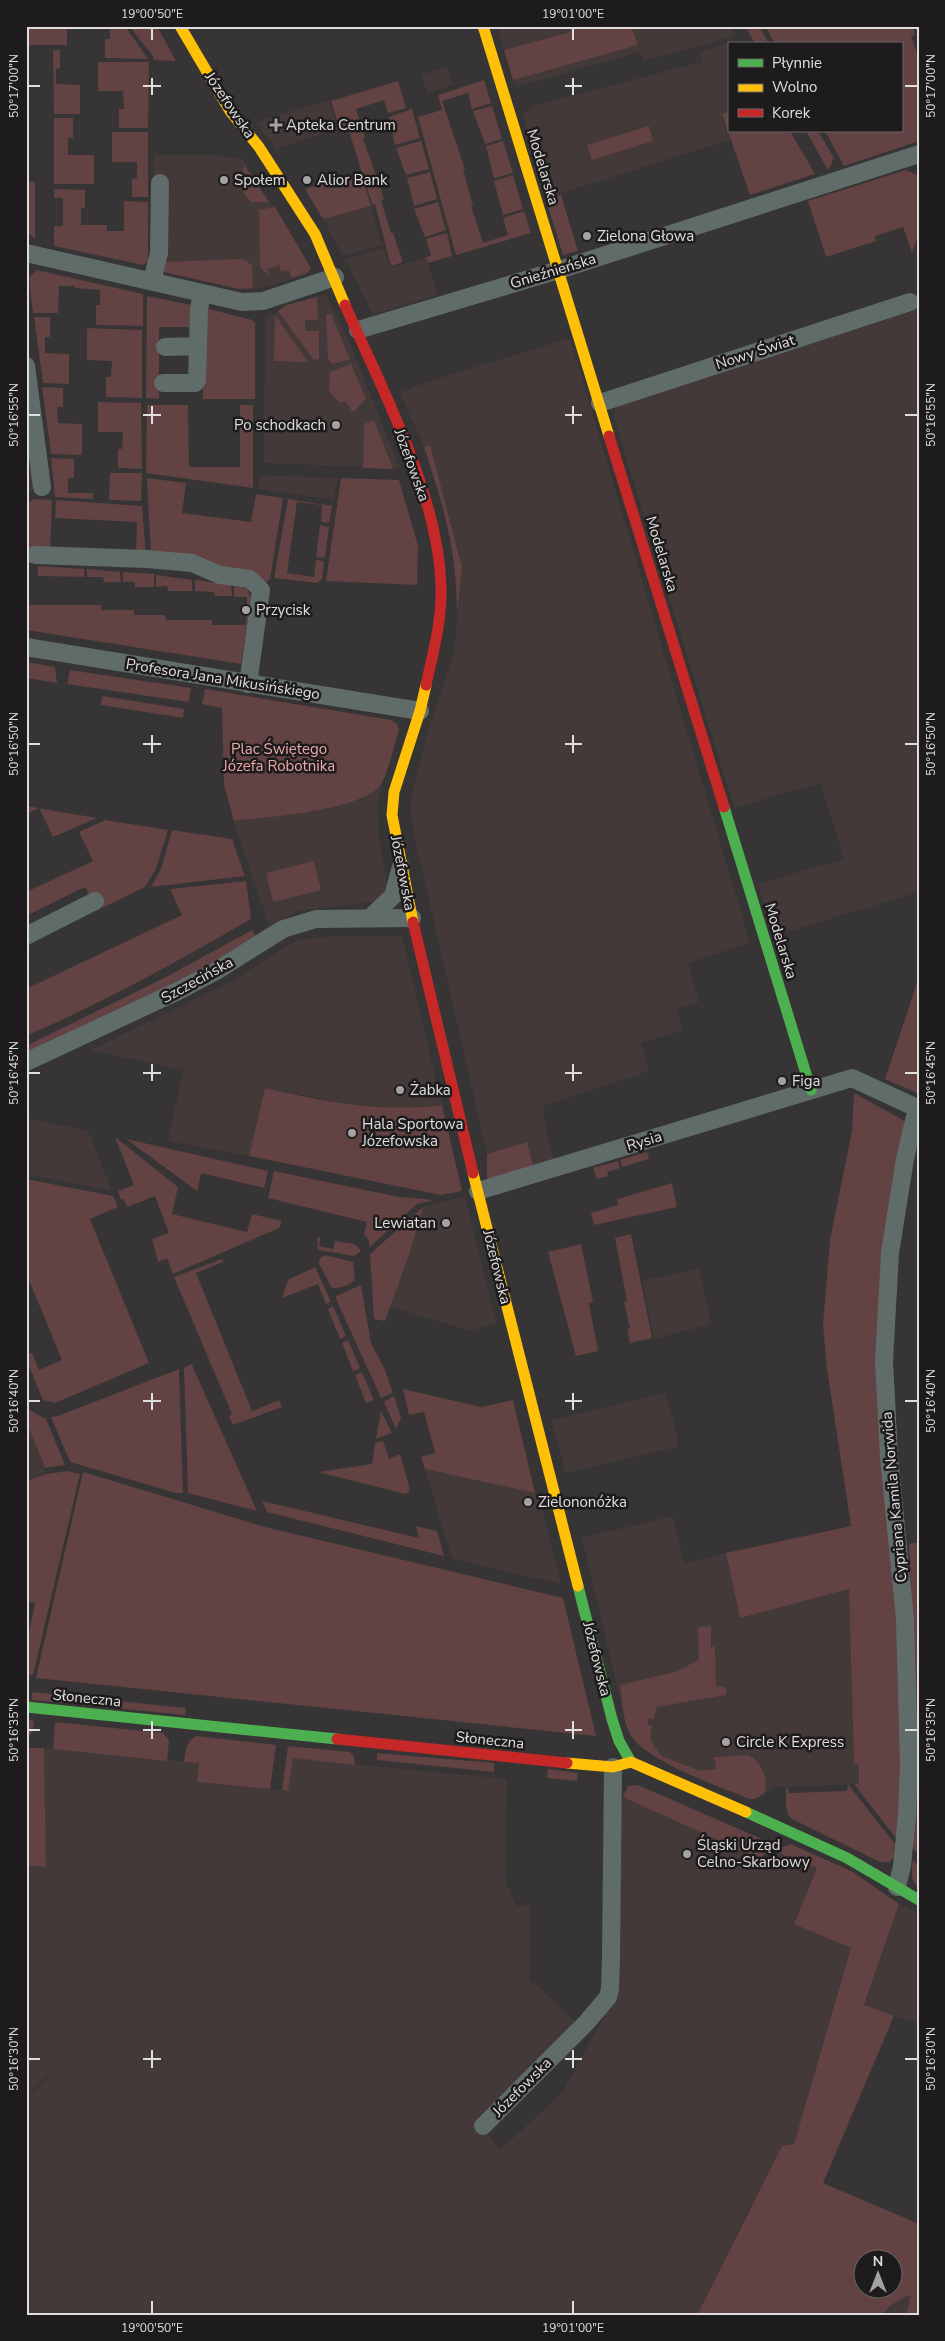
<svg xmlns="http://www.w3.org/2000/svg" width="945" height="2341" font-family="'Nunito Sans',sans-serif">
<rect width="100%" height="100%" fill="#363434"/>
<path fill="#443939" d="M497,26h234l4,10 -92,25 -3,-9 -120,34 -6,-2z
M738,41l2,3h-11v68l-7,3 8,25 -185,58 -22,-82 8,-10 171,-44 -2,-11z
M447,67l6,18 -26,8 -6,-18z
M329,100l9,29 -62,20 -20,-27z
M154,155h66l16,4 5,-2 70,113 -5,5 -49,14 -9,1 -98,-24 3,-7z
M371,206l11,39 -39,11 -20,-37z
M384,248l6,20 36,-11 12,38 -65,19 -28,-55z
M326,294l24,49 50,125 -136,-5 1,-146 13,-5 8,-7z
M919,307v585l-145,44 -16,-52 86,-25 -2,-7 -22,-69 -86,25 -120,-390 1,-10 4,-7z
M570,338l180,605 -62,20 11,39 -22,6 5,23 -41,12 8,28 -106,35 4,30 7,24 -21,6 -7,-24 -39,12 -74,-324 -3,-29 17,-68 27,-81 8,-85 -32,-122 -6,2 -24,-54 21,-9z
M26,398l12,90 -12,4z
M259,475l79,3 -4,22 -75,-11z
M381,785l-3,19 1,32 9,55 -14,11 -75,9 -30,14 -35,-104 97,-13 31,-9z
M332,936h70l40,169 -40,4 -62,-7 -75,-14 -16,68 -81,-15 15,-71 -92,-20 141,-69 60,-38 12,-4z
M26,1118l62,13 24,60 -86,-17z
M465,1196l31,127 -26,8 -81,-25 20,-53 14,-46z
M699,1269l12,55 -57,15 -12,-58z
M666,1393l11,43v11l-111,26 -15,-53z
M26,1421l20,51 -20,7z
M425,1469l113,24 23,91 -109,-25z
M673,1516l11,47 42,-10 14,64 109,-28 5,175h5v20l-82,3 -28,13 -93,-43 -18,-12 -9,-14 -5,-15 -42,-178z
M44,1748l155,15 -2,19 91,9 5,-33 214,21 -2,101 11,26h14l-1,77h6l40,39 -99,97 24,31 62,-57 55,-100 2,-189 4,-7 150,69 6,-13 38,15 -23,56 57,24 -57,196 -44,63 -53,108h-671v-176l3,-3 -3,-3v-34l49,-48 -49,45v-231l20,1z
M899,1904l20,8v112l-55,-18z
M911,2295l-5,20h-23l3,-6 12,-9z"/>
<path fill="#624242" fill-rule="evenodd" d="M26,26h41v19h-41z
M110,26h15l23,33 -43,-1v-19h5z
M129,26h28l19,35 -22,-1 -1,-4z
M569,26h62l7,19 -125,35 -9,-30 67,-18z
M745,26h14l10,18h-14z
M765,26h141l1,3 1,-3h4l3,9 -4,1 8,22v83l-75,25 -19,-35h76v-87h-126z
M53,50h7v18l-4,1v15l24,1v29h-26z
M98,62h51l-1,66h-29v-19h5l-1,-18h-25z
M484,80l7,23 -19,6 -4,-16 -26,8 23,68 -2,1 10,35 -2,1 12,37 25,-8 -5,-17 21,-7 7,22 -75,22 -38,-138 24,-7 -4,-15z
M398,81l8,27 -18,5 -4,-13 -28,9 9,28 -2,1 21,61 -3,1 10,33h2l10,29 -12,4 -16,-62h-3l-25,-79 -8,2 -8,-26z
M492,106l10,33 -17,5 -12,-33z
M412,109l8,29 -25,7 -6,-28z
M729,112v19h61l25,43 -65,21 -28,-81z
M54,118h19v20h-5v17h26v29h-40z
M649,126l4,15 -61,19 -5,-15z
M806,131h12l16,27 -6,12z
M112,132h36v65h-16v-18l5,-1v-16h-25z
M421,141l8,28 -23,6 -10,-27z
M503,141l10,32 -19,5 -8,-32z
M245,166l24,36h-18l-7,-8 -3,-21z
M906,170l13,6v58l-7,19 -9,-26 -28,9 1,5 -50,16 -18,-56z
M361,172l10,34 -48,13 -18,-30z
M430,172l7,27 -23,7 -7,-28z
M513,175l10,34 -20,6 -9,-34z
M26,182h9v57l-9,-8z
M54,189l31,1v18h-4v17h26v6h17v-30l24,1v59l-5,4 -89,-19v-20h9v-28h-9z
M561,195l17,56 -15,4 -17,-55z
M438,202l8,28 -21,7 -11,-28z
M275,207l36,61 -4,5 -16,5 -2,-8 -8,2 -2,-7 -12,4 3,8 -10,-10 -1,-57z
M447,233l5,23 -24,7 -2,-6 5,-1 -5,-17z
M243,259l9,6 1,23 -14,1 -76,-17v-10z
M36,270l107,24v32l-47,-1v-20h4v-15l-25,-2v-2h-16l-1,27h-25l-4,-34z
M147,296l50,10 -2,21h-36v72l-13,-1z
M317,297l1,23h-13v11h14v28l-5,1 -36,-49 8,-6z
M201,307l51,13 3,3v76h-52z
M331,314l19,45 -17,5 -5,-5 -2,-44z
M275,315l33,47 -34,-1z
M34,317h16v20h-5v16l24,1v30l-26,-1z
M87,328l55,2v68l-36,-1v-20h5l1,-16 -25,-1z
M351,364l15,34 -11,13h-3l-6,-9h-7l-10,-11 1,-19z
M42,387l21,1v19h-6l1,16 24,1v31l-31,-1z
M98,402l43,1 1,66 -24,-1v-19h4l1,-17h-25z
M147,405h41l1,62h51v-62h13v83l-107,-15z
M374,420l19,49 -30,-1 1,-44z
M430,445l32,122 -5,48c0,-64 -13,-108 -33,-168z
M51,458l23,1v19h-6v15h25v6l-38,-2z
M110,473h32l-1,28 -32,-1z
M147,478l39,5 -4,30 69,9 5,-28 27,4 -13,81 -9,8 -110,-31z
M341,478l58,2 19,66 -1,39 -91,-4z
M33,499l19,1 -2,54 -17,9 -7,-1v-57z
M288,499l44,7 -3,17 -8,-1 1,-17 -25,-3 -10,71 27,4 2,-17 8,1 -2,18 -5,4 -43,-5z
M56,500l86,6 4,50 -10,-1 1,-33 -82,-4z
M320,525l9,2 -4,31 -9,-1z
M38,566l46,3v8l-46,-1z
M87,569l33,3 1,10h-17l-1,-5h-16z
M123,572l31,2v13h-19v-5h-12z
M156,575l36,5v11h-24l-1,-5 -11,1z
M195,580l36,5 1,11h-17l-1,-4 -19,-1z
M234,586l13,2 4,11 -10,65 -215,-34v-25h75v5h33v5h31l1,5h46v5h34l1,-28h-13z
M26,662l29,5 2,16 -31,-5z
M70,670l121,18 -2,14 -122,-18z
M205,689l186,31 6,4 2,5c-4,14 -11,44 -18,55 -16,27 -116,33 -147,37l-10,-36 -2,-77 -20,-4z
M102,696l82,13 -1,9 -82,-13z
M26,806l71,12 -44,19 -14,-29 -13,6z
M105,820l63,10 -12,39 -11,18 -43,21 -5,-11 -6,1 -6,-11 -59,29v-24l67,-31 -14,-29z
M172,830l60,9 13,37 -94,11 10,-18z
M314,861l7,29 -48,12 -7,-29z
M246,881l5,38c-74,43 -147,83 -225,117v-47l156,-74 -12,-26z
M252,930l3,6c-72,48 -151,81 -229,117v-7l142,-70z
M919,977v117l-34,-15z
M265,1088c57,13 118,25 177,17l20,86 -21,4 -192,-39z
M854,1093l51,28 -28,241 1,57 15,130 12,208 -6,85 -45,-58h5v-19l-5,-1 -5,-175 -109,29 -14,-65 125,-27 -24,-157 -4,-44 7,-85 22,-109z
M115,1137l63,50 -6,27 75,18 5,-18 30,7 -3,7 -106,46 -6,-16 -9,4 -6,-23 17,-6 -14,-37 -28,11 -3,-8 -3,1 -3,-9 16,-6z
M126,1139l142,32 -4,17 -63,-15 -4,18z
M527,1142l6,24 -46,14v-26z
M647,1152l2,7 -27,8 -2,-7z
M618,1161l2,7 -13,4 1,4 -11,3 -4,-11z
M274,1171l125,26 35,3 -17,4 -47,43 -2,-9 -4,-3 3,-13 -99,-24z
M26,1179l87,17 5,11 -28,12 59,144 -94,40 -12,-3 -17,-41v-4l6,-2 7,17 23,-10 -36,-87z
M672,1183l5,24 -83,18 -3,-12 27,-8 -1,-6z
M423,1207l-14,48 -24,66 -11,-2 -4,-65z
M631,1234l21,104 -22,5 -3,-14 3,-1 -6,-26 3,-1 -12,-63z
M317,1237l3,1 -1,8 14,3 2,-8 20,3 6,7 -7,5 -36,-6z
M581,1244l12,58 -4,1 9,48 -22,5 -28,-104z
M325,1255l28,7 2,17c-4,6 -18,11 -24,8l-12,-24 1,-5z
M222,1259l1,3 -27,11 56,138 27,-11 3,7 -49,18 -4,-8 3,-3 -58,-137z
M315,1267l16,35 -5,2 -8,-20 -36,14 6,-18z
M361,1285l10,58 14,27 8,23 -12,5 -45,-99v-3z
M333,1306l13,30 -6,3 -12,-30z
M348,1340l12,28 -7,3 -11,-28z
M192,1364v1l65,146 -69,-18 -4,-125z
M179,1369l4,124h-7l-106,-31 -19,-45 7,-1z
M362,1372l12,28 -8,3 -11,-28z
M403,1389l78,18 32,-7 22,93 -110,-24 -4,-12 14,-4 -11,-41 -15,3z
M394,1396l7,22 -5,11 -12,-27z
M26,1408l20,11 19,46 -20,3 -19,-47z
M381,1411l11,22 -16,6z
M383,1441l6,18 11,-5 10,36 -4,4 -88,-22 54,-8 3,-21z
M68,1471l12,3 -47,201h-7v-43l3,1 6,-30 -9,-2v-120l20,-7z
M83,1472l182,55 298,71 33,138 -560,-58z
M262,1501l157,37 -3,-12 21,5 7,25 -177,-44z
M919,1542v313l-7,-8 6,-81 -9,-222z
M711,1626v21h4l1,39 10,1v8l-69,12 -4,12 -4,-1 -2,6 5,2 -2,13 5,9 7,8 38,15 16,-2 -2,-12 34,-2c14,6 21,25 16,39l-9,5h-5c-30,-12 -105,-38 -120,-65 -8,-14 -7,-33 -10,-49l55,-13 24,-12 -1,-33z
M32,1692l154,16 -1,7 -153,-15z
M26,1719l8,2 -1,10 -4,5h-3z
M55,1722l108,11 6,7 -2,21 -114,-12z
M197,1736l79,9 -6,44 -73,-7 2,-19 -15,-1c2,-11 1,-21 13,-26z
M288,1746l62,6 4,4 1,9 -62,-7 -5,33 -6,-1z
M26,1748h18l2,119 -20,-2z
M377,1753l117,10v9l-117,-12z
M548,1769l30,4 -1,8 -30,-3z
M848,1784l47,60 -1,13 -4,5h-10l-90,-44 -4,-10v-19l2,-1 1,5 58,-2z
M638,1785l126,55 3,6 -6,14 -138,-63 5,-11z
M791,1844l62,28 46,32 -35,101 30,11 -71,167 96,41 -1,91h-12l5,-20c-11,4 -22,9 -28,20h-186l85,-169 12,-2 57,-196 -57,-24 23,-56 -38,-15 3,-6zM862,2258h30v30h-30z
M913,1859l6,8v21c-10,-8 -7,-17 -6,-29z"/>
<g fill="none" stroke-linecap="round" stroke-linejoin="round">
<path stroke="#606c69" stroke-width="18" d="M26,253l216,49 21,-1 72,-24
M152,281l7,-28 1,-70
M358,330l201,-60 360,-116
M165,347l33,-1
M26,366l16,121
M163,383h32l2,-3 2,-71 3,-16
M600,403l310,-101
M35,555l112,4 45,4 28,12 30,4 11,11 -13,94
M26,647l394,64
M370,918l23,-22 8,-29
M26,936l69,-35
M26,1062l152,-71 38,-20 67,-42 33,-10 96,-1
M478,1191l374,-113 67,31
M897,1887l5,-21 5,-50 2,-52 -4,-145 -16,-162 -5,-96 6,-108 15,-94 12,-51
M483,2126l104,-104 21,-25 2,-8 1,-32 2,-190"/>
<path stroke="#4caf50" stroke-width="11" d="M724,807l87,283
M578,1586l34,133 7,22 12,21
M26,1707l311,32
M746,1812l101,46 72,42"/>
<path stroke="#ffc107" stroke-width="11" d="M180,26l50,85 29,36 56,87 30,71
M483,26l126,410
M413,922l-21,-107 2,-23 26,-81 6,-26
M473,1173l105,413
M567,1763l46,4 18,-5 115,50"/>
<path stroke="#c62828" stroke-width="11" d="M345,305c37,84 94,191 96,282 1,34 -8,66 -15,98
M609,436l115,371
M413,922l60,251
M337,1739l230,24"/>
<path stroke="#6d7070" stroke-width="1" d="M916,26l3,9"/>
</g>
<path fill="none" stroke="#e0dddd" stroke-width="2" d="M152,28v12M573,28v12M152,78v17M573,78v17M28,86h12M143,86h18M565,86h17M905,86h13M152,406v18M573,406v18M28,415h12M143,415h18M565,415h17M905,415h13M152,735v18M573,735v18M28,744h12M143,744h18M565,744h17M905,744h13M152,1064v17M573,1064v17M28,1073h12M143,1073h18M565,1073h17M905,1073h13M152,1393v17M573,1393v17M28,1401h12M143,1401h18M565,1401h17M905,1401h13M152,1721v18M573,1721v18M28,1730h12M143,1730h18M565,1730h17M905,1730h13M152,2050v18M573,2050v18M28,2059h12M143,2059h18M565,2059h17M905,2059h13M152,2301v13M573,2301v13"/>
<g fill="#a4a2a2" stroke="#1d1b1b" stroke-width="2">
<path d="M273.5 117.5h5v5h5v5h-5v5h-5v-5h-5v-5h5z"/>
<circle cx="224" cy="180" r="5"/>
<circle cx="307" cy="180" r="5"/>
<circle cx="587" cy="236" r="5"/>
<circle cx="336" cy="425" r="5"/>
<circle cx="246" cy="610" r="5"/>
<circle cx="782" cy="1081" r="5"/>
<circle cx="400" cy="1090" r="5"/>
<circle cx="352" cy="1133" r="5"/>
<circle cx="446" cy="1223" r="5"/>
<circle cx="528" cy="1502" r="5"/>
<circle cx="726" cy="1742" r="5"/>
<circle cx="687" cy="1854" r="5"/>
</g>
<g text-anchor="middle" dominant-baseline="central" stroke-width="5" stroke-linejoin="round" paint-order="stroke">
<g font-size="15" fill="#e0dddd" stroke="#1d1b1b">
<text transform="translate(230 105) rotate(56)">Józefowska</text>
<text transform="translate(543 167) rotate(73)">Modelarska</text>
<text transform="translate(553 271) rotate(-17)">Gnieźnieńska</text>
<text transform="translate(755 352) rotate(-18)">Nowy Świat</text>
<text transform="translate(412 465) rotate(70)">Józefowska</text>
<text transform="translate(662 554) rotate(73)">Modelarska</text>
<text transform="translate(223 679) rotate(9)">Profesora Jana Mikusińskiego</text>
<text transform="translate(403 873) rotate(79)">Józefowska</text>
<text transform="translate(781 941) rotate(73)">Modelarska</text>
<text transform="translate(197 980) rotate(-29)">Szczecińska</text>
<text transform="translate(644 1141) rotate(-17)">Rysia</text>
<text transform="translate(497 1267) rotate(76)">Józefowska</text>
<text transform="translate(894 1497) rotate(-95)">Cypriana Kamila Norwida</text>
<text transform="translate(597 1659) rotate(76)">Józefowska</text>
<text transform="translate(87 1698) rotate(6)">Słoneczna</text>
<text transform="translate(490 1740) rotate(6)">Słoneczna</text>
<text transform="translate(522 2087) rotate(-45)">Józefowska</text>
</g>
<g font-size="15" fill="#e0dddd" stroke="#1d1b1b" text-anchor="start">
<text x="286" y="125">Apteka Centrum</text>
<text x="234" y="180">Społem</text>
<text x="317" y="180">Alior Bank</text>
<text x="597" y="236">Zielona Głowa</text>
<text x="326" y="425" text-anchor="end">Po schodkach</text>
<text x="256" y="610">Przycisk</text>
<text x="792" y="1081">Figa</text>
<text x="410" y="1090">Żabka</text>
<text x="362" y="1124">Hala Sportowa<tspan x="362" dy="17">Józefowska</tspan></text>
<text x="436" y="1223" text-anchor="end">Lewiatan</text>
<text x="538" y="1502">Zielononóżka</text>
<text x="736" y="1742">Circle K Express</text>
<text x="697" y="1845">Śląski Urząd<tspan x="697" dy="17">Celno-Skarbowy</tspan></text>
</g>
<g font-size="15" fill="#eea9a9" stroke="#1d1b1b">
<text x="279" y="749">Plac Świętego<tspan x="279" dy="17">Józefa Robotnika</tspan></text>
</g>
</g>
<rect width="945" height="2341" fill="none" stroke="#1d1b1b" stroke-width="55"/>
<rect x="728" y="42" width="175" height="90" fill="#1d1b1b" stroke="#6b6969"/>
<rect x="738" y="59" width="25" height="8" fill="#4caf50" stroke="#6b6969"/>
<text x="772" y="68" font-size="15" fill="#e0dddd">Płynnie</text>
<rect x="738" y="84" width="25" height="8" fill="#ffc107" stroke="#6b6969"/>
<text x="772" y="92" font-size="15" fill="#e0dddd">Wolno</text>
<rect x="738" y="109" width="25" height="8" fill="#c62828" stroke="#6b6969"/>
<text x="772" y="118" font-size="15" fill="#e0dddd">Korek</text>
<g transform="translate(878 2274)"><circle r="24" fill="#1d1b1b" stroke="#6b6969"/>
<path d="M0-4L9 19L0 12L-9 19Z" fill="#a4a2a2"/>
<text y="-8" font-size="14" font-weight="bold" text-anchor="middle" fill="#e0dddd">N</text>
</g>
<rect x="28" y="28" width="890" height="2286" fill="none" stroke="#e0dddd" stroke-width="2"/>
<g font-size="12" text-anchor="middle" fill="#e0dddd">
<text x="152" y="18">19°00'50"E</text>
<text x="573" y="18">19°01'00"E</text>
<text transform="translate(14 86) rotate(-90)" y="4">50°17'00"N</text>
<text transform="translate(931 86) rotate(-90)" y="4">50°17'00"N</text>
<text transform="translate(14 415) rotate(-90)" y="4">50°16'55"N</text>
<text transform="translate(931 415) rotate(-90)" y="4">50°16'55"N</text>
<text transform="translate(14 744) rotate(-90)" y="4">50°16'50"N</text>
<text transform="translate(931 744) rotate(-90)" y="4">50°16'50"N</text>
<text transform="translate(14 1073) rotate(-90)" y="4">50°16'45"N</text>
<text transform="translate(931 1073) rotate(-90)" y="4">50°16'45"N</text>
<text transform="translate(14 1401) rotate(-90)" y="4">50°16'40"N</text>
<text transform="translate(931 1401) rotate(-90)" y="4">50°16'40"N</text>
<text transform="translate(14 1730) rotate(-90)" y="4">50°16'35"N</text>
<text transform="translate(931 1730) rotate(-90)" y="4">50°16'35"N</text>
<text transform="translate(14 2059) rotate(-90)" y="4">50°16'30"N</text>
<text transform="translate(931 2059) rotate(-90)" y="4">50°16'30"N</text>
<text x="152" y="2332">19°00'50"E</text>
<text x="573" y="2332">19°01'00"E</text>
</g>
</svg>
